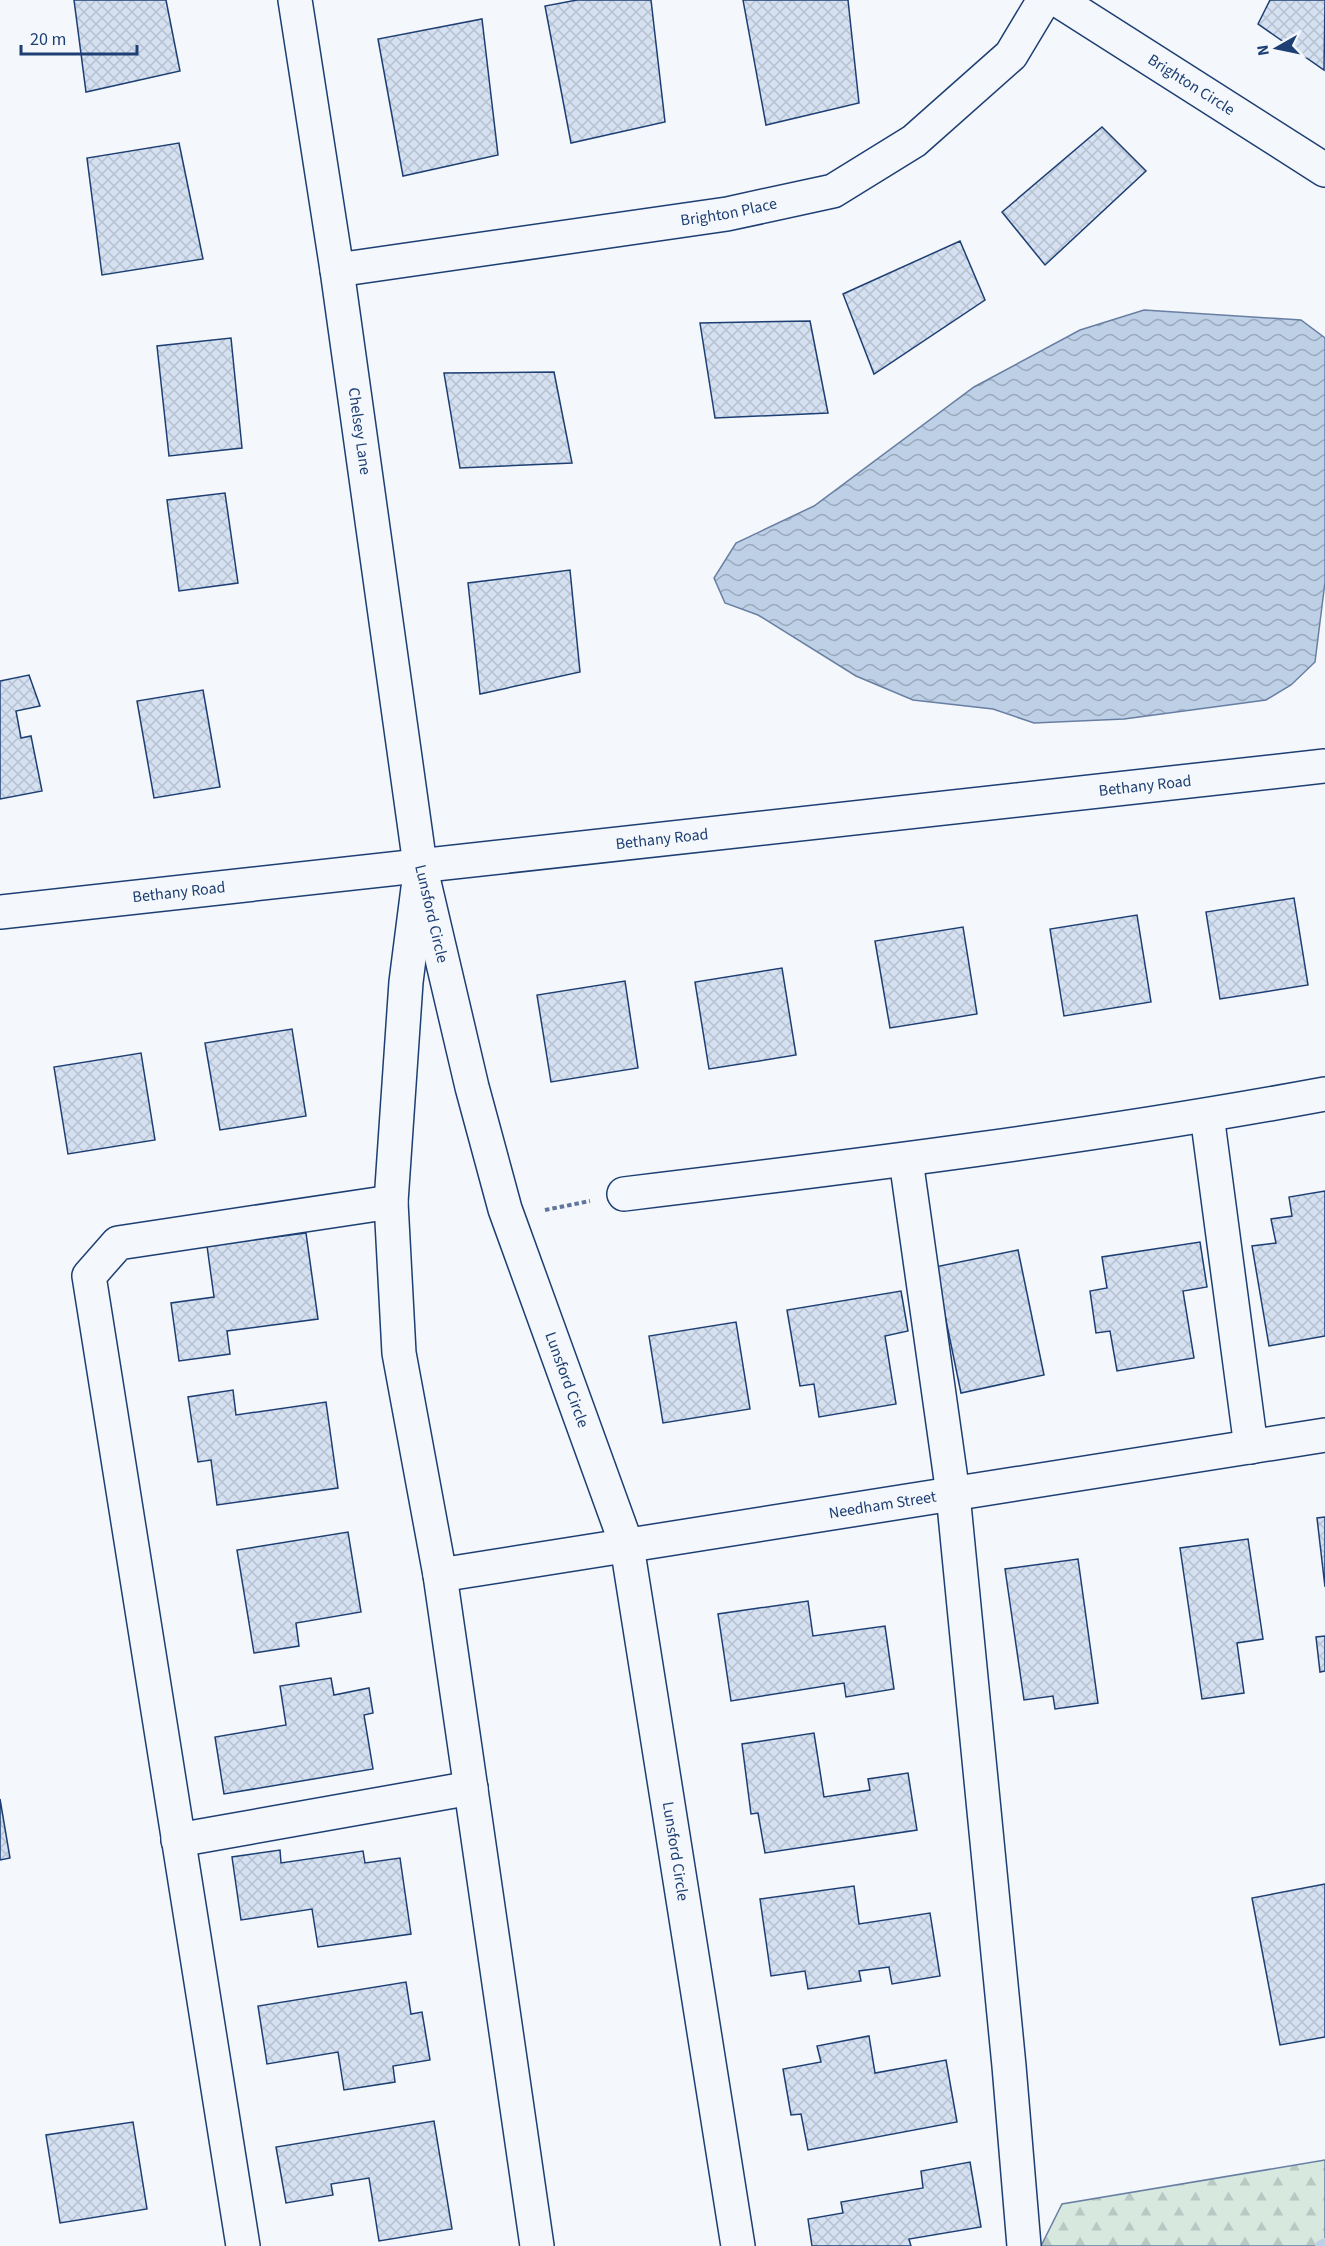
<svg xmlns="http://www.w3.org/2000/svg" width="1325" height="2246" font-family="'Source Sans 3',sans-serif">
<defs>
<pattern id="forest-firs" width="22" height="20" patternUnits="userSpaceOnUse" patternTransform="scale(1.5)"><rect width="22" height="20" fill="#d7e8df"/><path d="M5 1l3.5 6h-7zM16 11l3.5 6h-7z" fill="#b8c8c3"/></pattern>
<pattern id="water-waves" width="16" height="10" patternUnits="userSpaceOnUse" patternTransform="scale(1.5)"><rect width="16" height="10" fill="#bed0e5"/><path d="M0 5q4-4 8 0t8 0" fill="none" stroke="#9aaabe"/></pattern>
<pattern id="building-cross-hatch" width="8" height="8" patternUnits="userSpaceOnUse" patternTransform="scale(1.5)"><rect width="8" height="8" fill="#d5e0f0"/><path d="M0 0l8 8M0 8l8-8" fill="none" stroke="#b6c1d1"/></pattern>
</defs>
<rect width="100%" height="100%" fill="#f4f7fb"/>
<path fill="url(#forest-firs)" stroke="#687fa3" stroke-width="1.5" d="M1325,2160v86h-284l21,-42z"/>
<path fill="url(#water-waves)" stroke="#687fa3" stroke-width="1.5" d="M1144,310l157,10 24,18v244l-10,80 -24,23 -25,15 -142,19 -90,4 -41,-14 -80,-9 -57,-24 -98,-61 -33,-12 -11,-25 22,-35 78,-37 160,-119 106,-57z"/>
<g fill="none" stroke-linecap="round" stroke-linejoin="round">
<path stroke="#bed0e5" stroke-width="12" d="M1321,2246l4,-2"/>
</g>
<path fill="url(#building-cross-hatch)" stroke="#1d3f73" stroke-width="1.5" d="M74,0h92l14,71 -94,21z
M577,0h74l14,122 -94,21 -26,-137z
M743,0h105l11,103 -93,22z
M1270,0h55l-1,70 -66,-46z
M482,19l16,136 -95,21 -25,-137z
M1102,127l44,44 -101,94 -43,-53z
M179,143l24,116 -101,16 -15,-117z
M960,241l25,59 -111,74 -31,-80z
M810,321l18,92 -113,5 -15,-95z
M231,338l11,110 -73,8 -12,-110z
M554,372l18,91 -112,5 -16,-95z
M225,493l13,90 -59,8 -12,-91z
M570,570l10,102 -100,22 -12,-111z
M29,675l11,31 -24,5 5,27 10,-2 11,55 -42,8v-118z
M203,690l17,97 -66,11 -17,-97z
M1294,898l14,87 -88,14 -14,-87z
M1137,915l14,87 -87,14 -14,-87z
M963,927l14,87 -87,14 -15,-87z
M782,968l14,87 -87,14 -14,-87z
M625,981l13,87 -87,14 -14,-87z
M292,1029l14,87 -86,14 -15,-87z
M141,1053l14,87 -87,14 -14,-87z
M1325,1191v145l-56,10 -17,-100 24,-3 -5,-24 21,-3 -3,-19z
M306,1233l12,86 -91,12 3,23 -51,7 -8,-58 43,-6 -7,-51z
M1200,1242l7,45 -24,4 11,67 -77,13 -7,-40 -14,2 -6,-42 17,-3 -5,-31z
M1018,1250l26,125 -83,18 -26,-126z
M901,1291l7,40 -23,5 11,68 -77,13 -5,-33 -14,2 -13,-76z
M736,1322l14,87 -87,14 -14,-87z
M233,1390l3,25 90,-13 12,86 -121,17 -6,-45 -13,2 -10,-65z
M1325,1517v70l-8,-69z
M348,1532l13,80 -65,11 3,23 -45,7 -17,-103z
M1248,1539l15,100 -26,4 7,50 -42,6 -22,-151z
M1078,1559l20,144 -43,6 -2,-13 -29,4 -19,-131z
M808,1601l5,35 72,-10 9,63 -48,8 -2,-14 -113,18 -13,-87z
M1325,1636v35l-5,1 -4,-35z
M331,1678l3,17 35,-7 4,25 -9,2 9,54 -149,25 -9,-57 71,-12 -6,-39z
M814,1733l10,64 46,-7 -2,-11 40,-6 9,57 -152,23 -7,-40 -7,1 -9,-70z
M0,1799l10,59 -10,2z
M280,1850l1,13 82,-12 2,12 35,-5 11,76 -93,13 -6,-38 -71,11 -9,-63z
M1325,1884v153l-45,8 -28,-147z
M854,1886l5,38 71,-11 10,63 -48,8 -3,-17 -30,4 2,10 -53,8 -3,-18 -34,5 -11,-77z
M406,1982l5,32 11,-2 8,48 -37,6 2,16 -51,8 -6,-38 -71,12 -9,-58z
M869,2036l6,37 71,-13 11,62 -149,28 -7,-36 -10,1 -8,-46 38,-7 -4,-16z
M434,2121l18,108 -73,12 -10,-63 -38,6 2,11 -47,8 -10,-56z
M133,2122l14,87 -87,14 -14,-88z
M970,2162l11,65 -72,12 2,7h-99l-4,-27 35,-6 -2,-11 82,-14 -2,-17z"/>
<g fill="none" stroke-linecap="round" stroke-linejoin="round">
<g stroke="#1d3f73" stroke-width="36">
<g id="minor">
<path id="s1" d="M295,0l42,270 83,595 52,222 33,122 122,337 111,700"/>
<path id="s2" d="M1058,0l267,170"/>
<path id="s3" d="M337,270l390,-56 106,-23 81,-50 97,-86 33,-55"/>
<path d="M418,888l-12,94 -15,220 8,151 41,222 97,671"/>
<path id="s4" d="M0,912l1325,-146"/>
<path d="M1207,1115l44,332"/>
<path d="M906,1160l47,334 56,572 15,180"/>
<path d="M624,1194c234,-28 468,-57 701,-100"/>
<path id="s5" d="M440,1575l885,-140"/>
<path d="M178,1840l293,-52"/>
<path d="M243,2246l-154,-970 29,-33 273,-41"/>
</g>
</g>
<path stroke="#5e769c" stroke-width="4" stroke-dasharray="4.5 3" stroke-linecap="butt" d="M545,1210l45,-9"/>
<use href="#minor" stroke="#f4f7fb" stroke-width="33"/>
</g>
<g text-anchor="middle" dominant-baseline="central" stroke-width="4.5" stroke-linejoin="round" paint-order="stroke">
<g font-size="16" fill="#1d3f73" stroke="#f4f7fb">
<text stroke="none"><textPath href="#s2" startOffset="158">Brighton Circle</textPath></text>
<text stroke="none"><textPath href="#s3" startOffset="396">Brighton Place</textPath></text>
<text stroke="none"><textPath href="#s1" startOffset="436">Chelsey Lane</textPath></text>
<text stroke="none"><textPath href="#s4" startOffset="1152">Bethany Road</textPath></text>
<text stroke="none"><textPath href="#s4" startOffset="666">Bethany Road</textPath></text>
<text stroke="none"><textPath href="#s4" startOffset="180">Bethany Road</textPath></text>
<text stroke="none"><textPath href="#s1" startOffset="924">Lunsford Circle</textPath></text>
<text stroke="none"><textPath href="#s1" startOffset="1410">Lunsford Circle</textPath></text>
<text stroke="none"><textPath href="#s5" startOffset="448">Needham Street</textPath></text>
<text stroke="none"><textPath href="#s1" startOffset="1896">Lunsford Circle</textPath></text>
</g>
</g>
<g transform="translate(1277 48) rotate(261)" stroke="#f4f7fb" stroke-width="4.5" paint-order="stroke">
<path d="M0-4.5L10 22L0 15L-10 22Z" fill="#1d3f73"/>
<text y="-9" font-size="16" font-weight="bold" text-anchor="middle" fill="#1d3f73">N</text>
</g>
<path d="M21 45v9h116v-9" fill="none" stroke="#1d3f73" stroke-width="3"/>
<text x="30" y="45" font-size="18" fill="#1d3f73" stroke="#f4f7fb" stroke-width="4.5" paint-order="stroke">20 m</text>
</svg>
